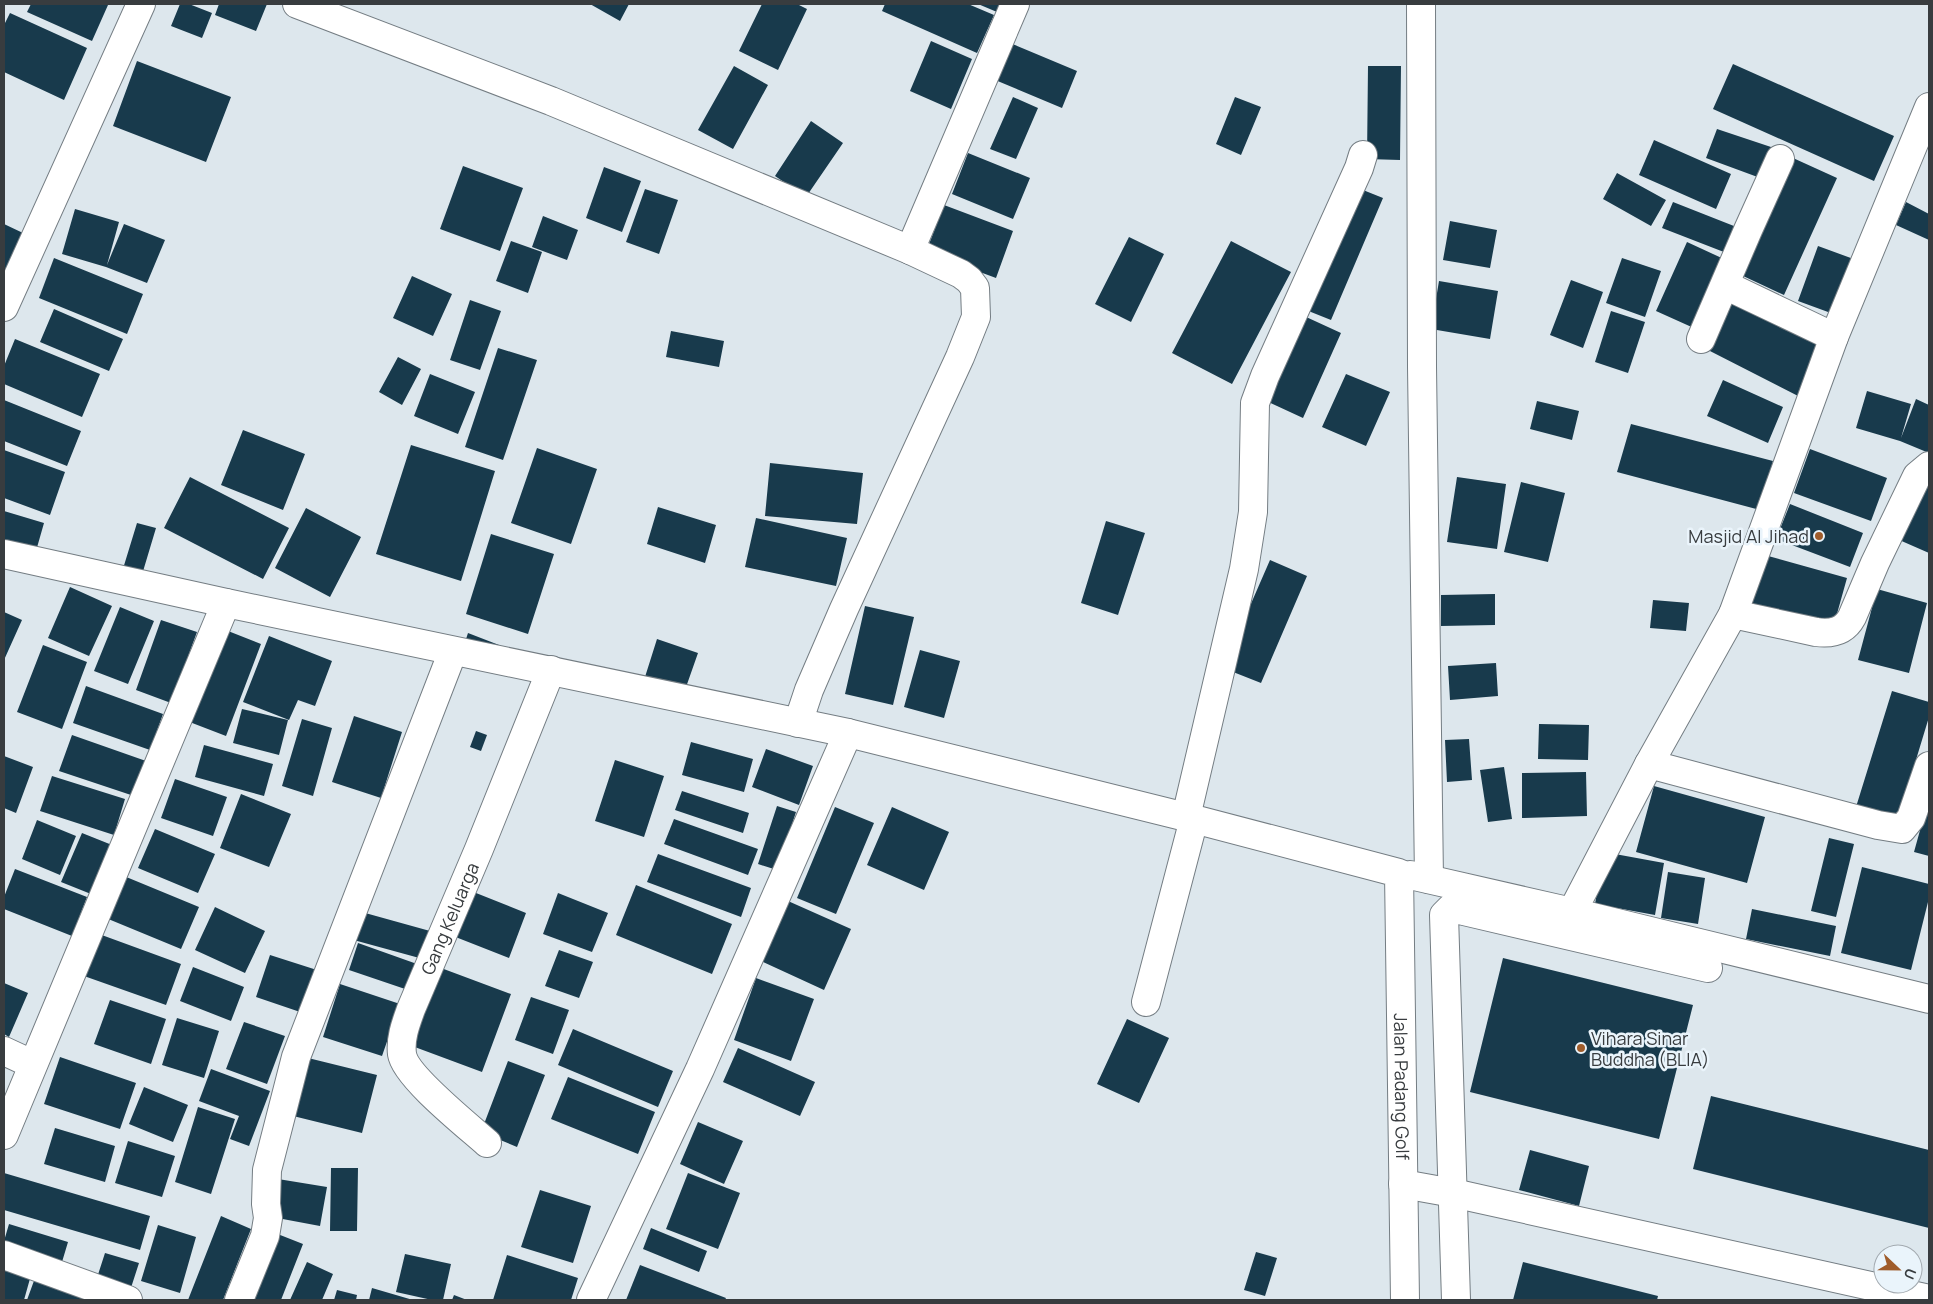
<svg xmlns="http://www.w3.org/2000/svg" width="1933" height="1304" font-family="Manrope,sans-serif">
<rect width="100%" height="100%" fill="#dde7ed"/>
<path fill="#183a4c" d="M31,4h74l3,1 -16,36 -65,-29z
M180,4h9l23,9 -10,25 -31,-12z
M219,4h48l-11,27 -41,-16z
M590,4h39l-9,17z
M762,4h35l10,5 -29,61 -39,-19z
M885,4h83l26,11 -17,38 -95,-42z
M978,4h23l-4,8z
M10,13l77,35 -23,52 -60,-28v-47z
M1003,40l74,31 -15,37 -74,-31z
M931,41l41,18 -21,50 -41,-18z
M137,61l94,36 -25,65 -93,-36z
M1733,64l161,72 -20,45 -161,-72z
M734,66l34,19 -35,64 -35,-19z
M1368,66h33l-1,94 -33,-1z
M1013,97l25,11 -22,51 -26,-10z
M1235,97l26,10 -20,48 -25,-11z
M811,121l32,22 -37,54 -31,-21z
M1717,129l57,19 -11,31 -57,-21z
M1654,140l77,34 -15,35 -77,-34z
M968,153l62,25 -17,41 -61,-25z
M1793,158l44,20 -53,117 -43,-20z
M463,166l60,22 -23,63 -60,-22z
M604,167l37,14 -19,51 -36,-14z
M1617,173l49,27 -15,26 -48,-27z
M1353,186l30,12 -52,122 -30,-12z
M645,189l33,11 -19,54 -33,-12z
M1673,202l66,26 -10,26 -67,-26z
M1906,202l23,12v26l-33,-15z
M944,205l69,26 -17,47 -70,-26z
M75,209l44,13 -12,43 17,-41 41,16 -18,43 -41,-16 -44,-13z
M543,216l35,14 -11,30 -35,-13z
M1450,221l47,9 -7,38 -47,-8z
M4,224l19,9 -18,38 -1,-1z
M1129,237l35,17 -33,68 -36,-18z
M511,241l31,11 -14,41 -32,-12z
M1231,241l60,31 -59,112 -60,-31z
M1687,242l39,18 -30,69 -40,-18z
M1818,246l41,15 -20,55 -41,-15z
M54,258l89,36 -16,40 -88,-36z
M1622,258l39,13 -16,46 -39,-14z
M412,276l40,18 -19,42 -40,-18z
M1571,280l32,12 -20,56 -33,-13z
M1439,281l59,10 -8,48 -59,-10z
M470,300l31,11 -21,59 -30,-10z
M1733,301l94,48 -25,49 -94,-48z
M54,309l69,30 -14,32 -69,-29z
M1611,311l34,11 -17,51 -33,-11z
M1304,316l37,17 -38,85 -37,-17z
M671,331l53,10 -5,26 -53,-10z
M15,339l85,35 -18,43 -78,-33v-18z
M498,348l39,12 -34,100 -38,-13z
M398,357l23,12 -19,36 -23,-13z
M430,374l45,18 -17,42 -44,-18z
M1346,374l44,18 -24,54 -44,-19z
M1723,380l60,27 -15,36 -61,-27z
M1867,391l44,13 -10,34 15,-39 13,6v48l-29,-12 -44,-13z
M4,400l77,31 -14,35 -63,-25z
M1537,401l42,10 -7,29 -42,-11z
M1631,424l142,37 -13,49 -143,-38z
M243,430l62,24 -22,56 -62,-25z
M411,445l84,26 -34,110 -85,-27z
M537,448l60,21 -26,75 -60,-21z
M1810,449l77,29 -16,43 -77,-28z
M4,450l61,22 -15,43 -46,-17z
M770,463l93,10 -6,51 -92,-8z
M190,477l99,51 -26,51 -99,-51z
M1457,477l49,7 -9,65 -50,-7z
M1521,482l44,11 -17,69 -44,-10z
M1929,482v71l-32,-14z
M1790,504l73,29 -13,34 -74,-28z
M658,507l58,18 -11,38 -58,-19z
M306,508l55,29 -31,60 -55,-29z
M4,511l40,12 -8,28 -32,-10z
M756,518l91,20 -11,48 -91,-19z
M1106,521l39,12 -27,82 -37,-12z
M137,523l19,5 -15,50 -19,-6z
M491,534l63,20 -26,80 -62,-20z
M1761,554l86,24 -14,50 -86,-25z
M1270,560l37,16 -46,107 -38,-15z
M70,587l42,19 -23,50 -41,-18z
M1877,589l50,14 -18,70 -51,-13z
M1495,594v31l-54,1v-31z
M1653,600l36,3 -3,28 -36,-3z
M865,606l49,11 -21,88 -48,-11z
M120,607l34,14 -26,63 -34,-13z
M4,612l18,8 -18,40z
M161,620l36,12 -26,71 -35,-13z
M223,629l38,15 -35,92 -39,-15z
M468,633l31,12 -4,12 -31,-12z
M269,636l63,25 -17,45 -17,-6 -9,20 -46,-18z
M657,639l41,14 -13,37 -40,-13z
M43,645l44,17 -25,67 -45,-17z
M920,650l40,11 -16,57 -40,-11z
M1496,663l2,33 -48,4 -2,-34z
M86,686l77,28 -13,36 -77,-27z
M1892,691l37,11v15l-31,102 -42,-12z
M242,709l46,11 -9,35 -46,-12z
M354,716l48,16 -21,66 -49,-16z
M302,719l30,9 -19,68 -31,-10z
M1539,724l50,1 -1,35 -50,-1z
M476,731l11,4 -6,16 -11,-4z
M72,735l74,26 -12,35 -75,-25z
M1469,739l3,41 -25,2 -2,-42z
M691,742l62,17 -9,33 -62,-17z
M204,745l69,19 -9,32 -69,-19z
M766,749l47,17 -14,39 -47,-18z
M4,756l29,11 -17,46 -12,-5z
M615,760l49,16 -20,61 -49,-16z
M1504,767l8,52 -24,3 -8,-52z
M1586,772l1,44 -65,2v-45z
M52,776l73,23 -11,36 -74,-24z
M175,779l52,18 -14,39 -52,-18z
M1654,786l111,31 -18,66 -111,-31z
M682,791l67,22 -6,20 -68,-23z
M241,794l50,20 -22,53 -49,-19z
M1927,805l2,1v50l-15,-4z
M777,806l19,6 -19,58 -19,-6z
M835,807l39,16 -38,91 -39,-16z
M892,807l57,25 -25,58 -57,-25z
M674,819l84,30 -10,26 -84,-31z
M37,820l39,16 -16,39 -38,-16z
M155,829l60,25 -17,39 -60,-25z
M82,833l30,12 -21,49 -30,-12z
M1829,838l25,6 -18,73 -25,-6z
M1604,852l60,11 -9,52 -60,-11z
M658,854l93,34 -10,29 -94,-35z
M1862,867l67,17v14l-18,72 -70,-17z
M15,869l72,28 -15,39 -68,-27v-12z
M1668,872l37,6 -7,46 -37,-6z
M119,874l80,33 -18,42 -80,-33z
M636,885l96,39 -20,50 -96,-39z
M471,891l55,22 -17,45 -56,-22z
M558,893l50,20 -16,39 -49,-18z
M788,901l63,28 -27,61 -63,-29z
M215,907l50,24 -20,42 -50,-23z
M1752,909l84,17 -6,30 -84,-17z
M358,911l72,20 -7,28 -73,-20z
M99,934l82,30 -15,41 -82,-29z
M358,943l59,21 -9,26 -59,-20z
M559,950l34,12 -14,36 -34,-12z
M270,955l50,16 -14,43 -50,-17z
M1503,958l190,47 -34,134 -189,-47z
M433,965l78,29 -29,78 -78,-29z
M193,967l51,20 -13,34 -51,-20z
M756,978l58,21 -23,62 -57,-21z
M4,983l24,10 -19,44 -5,-3z
M340,984l60,20 -18,52 -59,-19z
M531,997l38,13 -16,44 -38,-14z
M110,1000l56,19 -15,45 -57,-20z
M177,1018l42,13 -15,47 -42,-13z
M1127,1019l42,19 -30,65 -42,-19z
M244,1022l41,14 -18,48 -41,-15z
M573,1029l100,42 -15,36 -100,-42z
M738,1048l77,34 -15,34 -77,-34z
M300,1056l77,19 -15,58 -77,-19z
M60,1057l76,26 -16,46 -76,-25z
M508,1061l37,14 -28,72 -36,-15z
M211,1069l59,22 -21,55 -19,-7 9,-23 -40,-15z
M568,1077l87,35 -17,42 -87,-35z
M144,1087l44,18 -15,37 -44,-18z
M1711,1096l218,54v78l-236,-59z
M198,1107l37,12 -24,75 -36,-12z
M698,1122l45,19 -19,43 -44,-20z
M55,1128l60,18 -10,36 -61,-18z
M128,1141l47,15 -13,41 -47,-14z
M1530,1150l59,16 -10,40 -60,-16z
M331,1168h27l-1,63h-27z
M4,1173l146,43 -10,34 -136,-40z
M688,1173l52,20 -22,56 -52,-20z
M278,1179l49,8 -7,39 -48,-9z
M540,1190l51,16 -18,57 -52,-16z
M221,1216l30,13 -28,71h-35z
M9,1224l59,18 -9,30 -55,-17v-14z
M158,1225l38,12 -16,56 -39,-12z
M651,1228l56,23 -8,21 -56,-23z
M270,1231l33,13 -22,56h-38z
M1256,1252l21,6 -12,38 -21,-6z
M105,1253l34,10 -11,34 -34,-10z
M405,1254l46,10 -8,36h-11l-36,-8z
M507,1255l71,23 -7,22h-78z
M307,1262l26,12 -11,26h-32z
M1523,1262l135,34 -1,4h-144z
M640,1265l86,33 -1,2h-99z
M4,1268l27,7 -7,25h-20z
M35,1278l58,22h-66z
M372,1288l41,12h-44z
M337,1290l20,5 -1,5h-22z
M454,1295l13,5h-15z"/>
<g fill="none" stroke-linecap="round" stroke-linejoin="round">
<g stroke="#747d83" stroke-width="30">
<g id="street">
<path d="M297,4l254,97 359,149 51,24 8,6 6,8 1,29 -16,40 -116,252 -35,81 -11,33"/>
<path d="M1421,4l1,363 7,512"/>
<path d="M910,250l105,-246"/>
<path d="M1725,285l109,52"/>
<path d="M1701,339l47,-109 32,-71"/>
<path d="M1733,614l83,18c15,2 28,0 36,-15l23,-54 42,-87 12,-10"/>
<path d="M1649,764l229,61 24,4 9,-11 18,-52"/>
<path d="M1186,817l58,-248 9,-57 2,-109 10,-27 94,-208 4,-13"/>
<path d="M1410,875l162,37 357,87"/>
<path d="M1572,912l77,-148 84,-150 101,-277 95,-230"/>
<path d="M1146,1002l48,-183"/>
<path d="M4,1051l28,13"/>
<path d="M4,1135l222,-532"/>
<path id="s1" d="M487,1143c-19,-17 -82,-67 -85,-89 -2,-16 4,-31 9,-45l68,-160 72,-179"/>
<path d="M1403,1184l50,9 476,106"/>
<path d="M4,1255l124,45"/>
<path d="M239,1300l26,-64 3,-18 -2,-14 1,-34 29,-113 157,-406"/>
<path d="M591,1300l109,-231 148,-336"/>
<path d="M1456,1300l-12,-385 7,-7 257,60"/>
</g>
</g>
<g stroke="#747d83" stroke-width="30">
<g id="secondary">
<path d="M4,307l137,-303"/>
<path id="s2" d="M4,554l222,49 622,130 338,84 213,56 6,427"/>
</g>
</g>
<use href="#street" stroke="#fff" stroke-width="28"/>
<use href="#secondary" stroke="#fff" stroke-width="28"/>
</g>
<g fill="#9f5c2b" stroke="#eaf4fb" stroke-width="2">
<circle cx="1819" cy="536" r="5"/>
<circle cx="1581" cy="1048" r="5"/>
</g>
<g text-anchor="middle" dominant-baseline="central" stroke-width="5" stroke-linejoin="round" paint-order="stroke">
<g font-size="18" fill="#383c3f" stroke="#eaf4fb" text-anchor="end">
<text x="1809" y="536">Masjid Al Jihad</text>
<text x="1591" y="1038" text-anchor="start">Vihara Sinar<tspan x="1591" dy="21">Buddha (BLIA)</tspan></text>
</g>
<g font-size="18" fill="#383c3f" stroke="#eaf4fb">
<text stroke="none"><textPath href="#s1" startOffset="269">Gang Keluarga</textPath></text>
<text stroke="none"><textPath href="#s2" startOffset="1645">Jalan Padang Golf</textPath></text>
</g>
</g>
<rect width="1933" height="1304" fill="none" stroke="#383c3f" stroke-width="10"/>
<g transform="translate(1898 1269) rotate(112)"><circle r="24" fill="#eaf4fb" stroke="#a3aab0"/>
<path d="M0-4L9 19L0 12L-9 19Z" fill="#9f5c2b"/>
<text y="-8" font-size="14" font-weight="bold" text-anchor="middle" fill="#383c3f">U</text>
</g>
</svg>
